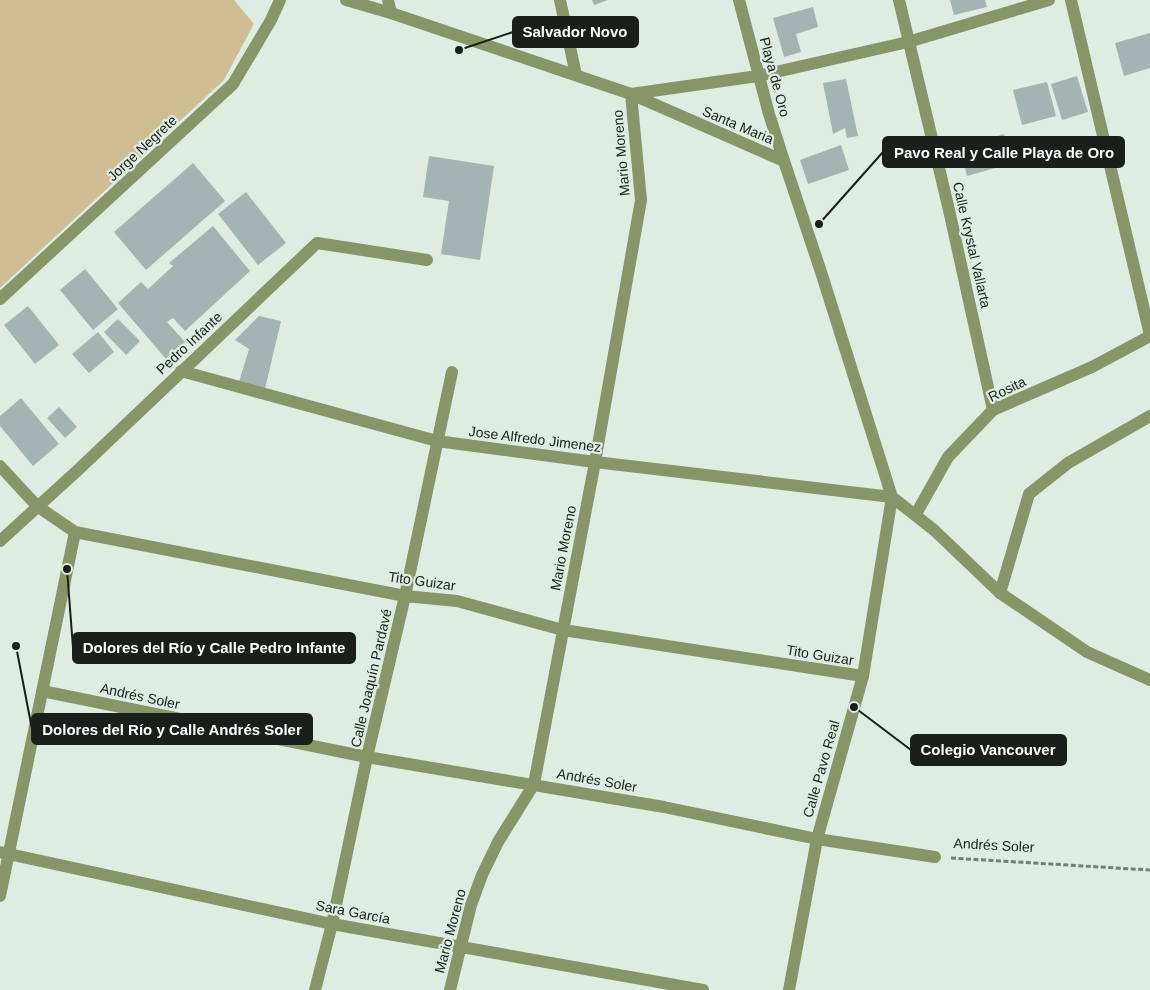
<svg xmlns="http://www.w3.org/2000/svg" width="1150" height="990" font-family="Arial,sans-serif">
<rect width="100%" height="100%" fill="#deece2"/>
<path fill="#cfbe94" d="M0,0h234l20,24 -30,56 -224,208z"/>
<path fill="#a3b4b3" d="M592,0h16l-14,5z
M950,0h35l2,7 -33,8z
M813,7l5,20 -22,7 5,18 -17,5 -11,-39z
M1150,33v35l-26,8 -9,-33z
M1077,76l11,36 -26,8 -11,-36z
M846,79l12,57 -11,2 -2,-10 -12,6 -10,-51z
M1047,82l9,34 -34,9 -9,-35z
M1004,134l9,29 -46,13 -2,-8 11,-4 -6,-20z
M841,145l8,25 -41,14 -8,-24z
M429,156l65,10 -14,94 -39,-6 8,-53 -26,-4z
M193,163l32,38 -79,69 -32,-38z
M246,192l40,51 -28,22 -40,-51z
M213,226l37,45 -65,60 -12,-13 -6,4 18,20 -19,17 -48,-56 23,-21 7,7 25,-23 -4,-3z
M85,269l33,40 -25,21 -33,-40z
M28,306l31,39 -24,19 -31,-39z
M259,316l22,5 -17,72 -26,-8 11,-36 -14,-9z
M118,319l22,22 -14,14 -22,-23z
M98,332l16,20 -25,21 -17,-19z
M21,398l38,46 -26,22 -33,-40v-10z
M59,407l18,20 -12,11 -18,-20z"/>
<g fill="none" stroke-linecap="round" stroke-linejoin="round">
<path stroke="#747e77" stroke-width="3" stroke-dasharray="5 2.5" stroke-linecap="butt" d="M951,858l199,12"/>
<path stroke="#879569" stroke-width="12" d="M388,0l3,13
M560,0l16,75
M739,0l30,114 15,47
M899,0l50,210 44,200
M1071,0l79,335
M0,299l233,-215 38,-64 9,-20
M181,371l256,70 158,21 297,35
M0,466l37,40 38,26 330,64 52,5 106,29 300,46
M916,514l32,-57 45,-47 99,-43 58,-31
M0,541l78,-71 239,-227 110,17
M1000,593l29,-99 39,-31 82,-47
M42,691l325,66 297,50 153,32 118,18
M0,852l332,72 371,66
M0,896l75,-364
M315,990l17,-66 35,-167 38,-161 47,-224
M450,990l21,-85 11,-30 16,-33 36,-58 61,-322 46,-262 -10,-106 127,-18 150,-34 141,-42"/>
<path stroke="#879569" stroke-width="12" d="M346,0l45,13 240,81 153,67 37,111 71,225 -29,179 -46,163 -28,151
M892,497l42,33 66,63 87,59 63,28"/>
</g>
<g text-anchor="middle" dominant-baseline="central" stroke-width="4.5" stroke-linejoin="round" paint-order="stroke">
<g font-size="14" fill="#1a1f1b" stroke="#deece2">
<text transform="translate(775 77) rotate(75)">Playa de Oro</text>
<text transform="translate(738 125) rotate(23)">Santa Maria</text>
<text transform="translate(142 148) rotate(-43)">Jorge Negrete</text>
<text transform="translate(621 153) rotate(-95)">Mario Moreno</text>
<text transform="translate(972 245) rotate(77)">Calle Krystal Vallarta</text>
<text transform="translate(189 343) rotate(-43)">Pedro Infante</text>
<text transform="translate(1007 389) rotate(-26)">Rosita</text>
<text transform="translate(535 439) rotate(7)">Jose Alfredo Jimenez</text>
<text transform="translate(563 548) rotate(-79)">Mario Moreno</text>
<text transform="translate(422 581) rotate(8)">Tito Guizar</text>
<text transform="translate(820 655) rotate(9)">Tito Guizar</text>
<text transform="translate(371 678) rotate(-77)">Calle Joaquín Pardavé</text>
<text transform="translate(140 696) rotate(12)">Andrés Soler</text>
<text transform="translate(821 769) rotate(-74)">Calle Pavo Real</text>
<text transform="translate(597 780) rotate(10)">Andrés Soler</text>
<text transform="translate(994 845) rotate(3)">Andrés Soler</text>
<text transform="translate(353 912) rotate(11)">Sara García</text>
<text transform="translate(450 931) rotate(-75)">Mario Moreno</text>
</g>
</g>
<path fill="none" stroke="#1a1f1b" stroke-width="2" d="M459 50L513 32M819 224L883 152M67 569L73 648M16 646L32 729M854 707L911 750"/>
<g fill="#1a1f1b" stroke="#deece2" stroke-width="2">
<circle cx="459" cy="50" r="5"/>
<circle cx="819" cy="224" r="5"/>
<circle cx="67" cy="569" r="5"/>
<circle cx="16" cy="646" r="5"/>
<circle cx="854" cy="707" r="5"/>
</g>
<g fill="#1a1f1b" stroke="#1a1f1b" stroke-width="2">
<rect x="513" y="17" width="125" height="30" rx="5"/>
<rect x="883" y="137" width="241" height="30" rx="5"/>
<rect x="73" y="633" width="282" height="30" rx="5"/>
<rect x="32" y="714" width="280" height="30" rx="5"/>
<rect x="911" y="735" width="155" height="30" rx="5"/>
</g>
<g font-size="15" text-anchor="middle" font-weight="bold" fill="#fff">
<text x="575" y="37">Salvador Novo</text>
<text x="1004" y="158">Pavo Real y Calle Playa de Oro</text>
<text x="214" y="653">Dolores del Río y Calle Pedro Infante</text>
<text x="172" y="735">Dolores del Río y Calle Andrés Soler</text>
<text x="988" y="755">Colegio Vancouver</text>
</g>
</svg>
